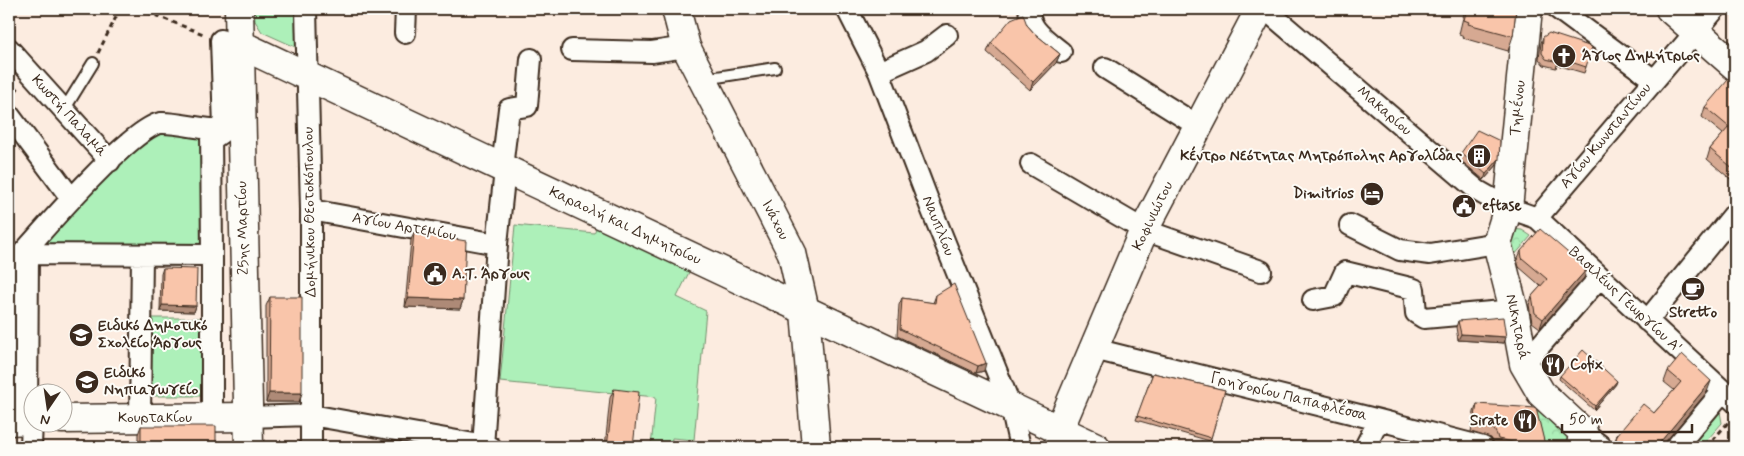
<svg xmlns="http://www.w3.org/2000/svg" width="1744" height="456" font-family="Mynerve,sans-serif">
<defs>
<pattern id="park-crowns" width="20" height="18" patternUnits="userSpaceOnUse" patternTransform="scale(1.25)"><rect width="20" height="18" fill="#adf0b9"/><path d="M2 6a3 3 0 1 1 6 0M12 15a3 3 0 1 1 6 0" fill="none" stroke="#96ce9f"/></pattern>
</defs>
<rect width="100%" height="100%" fill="#fcece0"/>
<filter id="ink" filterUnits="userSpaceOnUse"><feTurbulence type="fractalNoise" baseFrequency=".02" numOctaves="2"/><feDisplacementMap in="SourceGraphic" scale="10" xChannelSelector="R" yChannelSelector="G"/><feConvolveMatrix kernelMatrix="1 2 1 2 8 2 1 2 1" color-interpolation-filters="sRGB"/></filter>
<g filter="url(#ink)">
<path fill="#adf0b9" stroke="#748d6c" d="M254,9h46l2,41 -40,-18 -7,-11z
M161,129l44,5v115l-174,1 83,-85z
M599,222l93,44 -15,31 29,14 -12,129 -22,-2 -1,9h-20l5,-50 -156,-15 15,-157 79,8z
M147,318h59v78h-59z
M1719,406l3,17 -21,24h-10l-5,-3z"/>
<path fill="url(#park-crowns)" stroke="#748d6c" d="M1511,229l11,1 9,6 -17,20 -6,-8z
M1532,392l41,38 1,17h-29z"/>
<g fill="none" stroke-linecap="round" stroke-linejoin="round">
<g stroke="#3b2a1e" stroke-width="14">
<path id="lane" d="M704,79l71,-11
M64,110l29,-47
M32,419l1,-164"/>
</g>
<g stroke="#3b2a1e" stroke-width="24">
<path id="street" d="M306,9l5,201v237
M847,9l32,63 52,136 80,199 9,40
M1030,9c-4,19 18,32 31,43
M1265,9l213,182 30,17 29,10 198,184
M1558,9l96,71
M405,33l1,-24
M9,49l101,112
M572,50l80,2 34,-5
M1105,68l93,58
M879,72l47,-21 21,-16
M9,115l62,83
M211,140l10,-7 3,-6 -3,-87
M1031,164l113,66 117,41
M502,168l7,-59 18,-3 4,-47
M311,210l186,34
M1537,218l178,-209
M1350,225l50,25 30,4 67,-11
M15,259l7,-5c21,-24 112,-129 139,-131 11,-1 37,5 50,6l1,126
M1313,300l21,-4 11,-24 69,17 2,24 8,5 90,-8
M1647,321l88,-108
M1094,349l285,71 104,27
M1524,364l76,-87
M248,417l63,-2 180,32
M140,418l2,-163
M19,420l3,-166 190,1v163
M1583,432l19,15
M31,447l1,-27
M483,447l14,-203 8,-74
M1054,447l5,-17
M1365,447l14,-27
M1676,447l47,-56"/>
</g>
<g stroke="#3b2a1e" stroke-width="31">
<path id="secondary" d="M1528,9l-20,199 -11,35 17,67 10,54 17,29 42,39 -2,15
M1670,9l65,57
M239,44l857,403
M62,419l186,-2
M9,421l23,-1
M1059,430l85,-200 116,-221"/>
</g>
<g stroke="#3b2a1e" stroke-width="31">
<path id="primary" d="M239,9l10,438
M676,9l10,38 106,206 13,58 11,136"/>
</g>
<path stroke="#3b2a1e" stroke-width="3" stroke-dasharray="5 4" stroke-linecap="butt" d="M139,9l67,26
M98,53l22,-44
M9,98l11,-12
M1707,447l24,-28"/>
<use href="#lane" stroke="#fdfcf7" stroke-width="10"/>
<use href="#street" stroke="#fdfcf7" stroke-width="20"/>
<use href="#secondary" stroke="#fdfcf7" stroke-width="28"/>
<use href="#primary" stroke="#fdfcf7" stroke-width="28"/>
</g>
<path fill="#d6a992" stroke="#3b2a1e" d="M1465,9h51l-3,27 -5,15 -45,-13 1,-2 -5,-2z
M1027,25l7,8 26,21 -4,9 -26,27 -43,-38 4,-9z
M1543,37l43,30 -2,6 -27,-8 -1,3 -12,-3 -5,-6 2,-16z
M1735,76v107l-28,-24 3,-10 13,-15 -21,-17 3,-10z
M1461,153l36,12 -13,15 -25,-21z
M414,232l49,68 -3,9 -55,-2 6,-67z
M1521,251l63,27 -44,50 -8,-6 -3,-17 3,-9 9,-10 -22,-19 -2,-7z
M163,268l33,38 -2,6 -34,-1 1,-37z
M936,295l48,76 -8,2 -79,-37 2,-31 3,-7 31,5z
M270,297l29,105h-33v-96z
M1458,321l48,16 -2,6 -46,-3 -2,-13z
M1735,369v15l-4,-4z
M1668,371l39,21 -46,55h-53h3l3,-3 3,-9 37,-22 20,-23 -10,-8z
M1153,373l72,17 -15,51 -74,-21z
M1560,376l56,8 -22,26 -35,-31z
M614,389l19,58h-28l5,-49z
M1477,404l68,41 -1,2h-49l-1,-4 -3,-5 -20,-6 3,-20z
M141,426l75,21 -78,-1v-12z"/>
<path fill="#ae8a77" stroke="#3b2a1e" d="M1060,54l-4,9 -26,27 3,-8z
M1499,159l-2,6 -13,15 2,-6z
M1587,269l-3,9 -44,50 3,-9z
M408,298l55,2 -3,9 -55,-2z
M162,305l34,1 -2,6 -34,-1z
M1461,334l45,3 -2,6 -46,-3z
M986,363l-2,8 -8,2 2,-7z
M1617,381l-1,3 -22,26 1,-4z
M1711,381l-4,11 -46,55h-5z
M269,393h33l-3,9h-33z"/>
<path fill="#f9c5aa" stroke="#3b2a1e" d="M1467,9h49l-3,27 -45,-12 1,-2 -5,-2z
M1023,14l4,11 7,8 26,21 -27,28 -42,-39 20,-24z
M1549,33l43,14 -6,20 -27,-9 -1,4 -12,-3 -4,-6 1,-16z
M1733,74l2,2v94l-25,-21 19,-22 -24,-20z
M1477,130l23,11 -1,18 -13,15 -25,-21z
M1540,229l47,40 -44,50 -8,-6 -3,-17 15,-17 -25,-21 -1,-7z
M414,232l52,9 -3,59 -55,-2z
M163,268l34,1 -1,37 -34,-1z
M954,284l32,79 -8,3 -78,-37 2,-31 33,5 1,-8z
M270,297h32v96h-33z
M1503,317l3,20 -45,-3 -3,-13z
M1583,350l34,31 -22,25 -35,-30z
M1682,354l29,27 -55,66h-48h3l4,-3 2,-9 26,-31 11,9 27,-31 -13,-11z
M1153,373l72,17 -14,48 -74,-22z
M614,389l25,3 -6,55h-26z
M1477,404l59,4 9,37 -8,2 -39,-8 -1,-4 -3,-6 -20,-6z
M141,426h75v21h-109l34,-1z
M1201,441l14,6h-17z
M1458,443l17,4h-18z
M1598,445l6,2h-9z"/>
</g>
<defs>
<g id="church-disc" transform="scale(1.25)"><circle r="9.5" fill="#3b2a1e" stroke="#fdfcf7"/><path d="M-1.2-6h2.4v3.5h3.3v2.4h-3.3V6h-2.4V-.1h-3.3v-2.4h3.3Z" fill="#fff"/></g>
<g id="building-disc" transform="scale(1.25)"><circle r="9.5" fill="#3b2a1e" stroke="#fdfcf7"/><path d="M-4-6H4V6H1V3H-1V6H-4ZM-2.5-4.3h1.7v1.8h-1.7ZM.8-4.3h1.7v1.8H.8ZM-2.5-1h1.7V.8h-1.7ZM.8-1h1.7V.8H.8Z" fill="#fff"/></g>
<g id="hotel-disc" transform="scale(1.25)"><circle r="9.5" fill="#3b2a1e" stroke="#fdfcf7"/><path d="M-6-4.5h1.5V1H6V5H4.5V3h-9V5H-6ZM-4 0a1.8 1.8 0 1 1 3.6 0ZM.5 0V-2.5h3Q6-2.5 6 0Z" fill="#fff"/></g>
<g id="civic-disc" transform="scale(1.25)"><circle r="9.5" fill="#3b2a1e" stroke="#fdfcf7"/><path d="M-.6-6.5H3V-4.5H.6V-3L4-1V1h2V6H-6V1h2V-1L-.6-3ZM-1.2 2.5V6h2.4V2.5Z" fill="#fff"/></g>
<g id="cafe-disc" transform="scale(1.25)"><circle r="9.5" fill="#3b2a1e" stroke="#fdfcf7"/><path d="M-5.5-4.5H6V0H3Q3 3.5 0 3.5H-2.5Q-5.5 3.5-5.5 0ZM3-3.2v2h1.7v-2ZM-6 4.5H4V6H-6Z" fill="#fff"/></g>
<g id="school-disc" transform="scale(1.25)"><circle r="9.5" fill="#3b2a1e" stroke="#fdfcf7"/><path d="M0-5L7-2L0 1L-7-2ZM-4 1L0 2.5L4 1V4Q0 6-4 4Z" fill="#fff"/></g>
<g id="restaurant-disc" transform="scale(1.25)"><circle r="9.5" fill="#3b2a1e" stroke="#fdfcf7"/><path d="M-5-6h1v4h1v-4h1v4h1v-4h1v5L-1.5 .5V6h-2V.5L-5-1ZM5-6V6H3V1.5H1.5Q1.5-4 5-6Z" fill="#fff"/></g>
</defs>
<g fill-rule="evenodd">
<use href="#church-disc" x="1564" y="56"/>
<use href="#building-disc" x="1479" y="156"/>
<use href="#hotel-disc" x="1372" y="194"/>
<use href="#civic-disc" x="1464" y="206"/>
<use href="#civic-disc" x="435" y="274"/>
<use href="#cafe-disc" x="1693" y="289"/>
<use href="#school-disc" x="81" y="335"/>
<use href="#restaurant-disc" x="1553" y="365"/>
<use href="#school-disc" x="87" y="382"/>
<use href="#restaurant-disc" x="1525" y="421"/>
</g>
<g text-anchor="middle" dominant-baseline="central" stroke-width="4" stroke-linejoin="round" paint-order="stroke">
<g font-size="15" font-weight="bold" fill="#3b2a1e" stroke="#fdfcf7" text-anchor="start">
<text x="1582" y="56">Άγιος Δημήτριος</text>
<text x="1462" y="156" text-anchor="end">Κέντρο Νεότητας Μητρόπολης Αργολίδας</text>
<text x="1354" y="194" text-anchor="end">Dimitrios</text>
<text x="1482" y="206">eftase</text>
<text x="452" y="274">Α.Τ. Άργους</text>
<text x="1693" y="313" text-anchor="middle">Stretto</text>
<text x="98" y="326">Ειδικό Δημοτικό<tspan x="98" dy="17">Σχολείο Άργους</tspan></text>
<text x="1570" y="365">Cofix</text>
<text x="104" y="373">Ειδικό<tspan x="104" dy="17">Νηπιαγωγείο</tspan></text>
<text x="1508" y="421" text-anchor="end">Sirate</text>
</g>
<g font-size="15" fill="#3b2a1e" stroke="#fdfcf7">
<text transform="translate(1518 108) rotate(-84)">Τημένου</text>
<text transform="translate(1384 111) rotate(41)">Μακαρίου</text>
<text transform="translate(69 116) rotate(48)">Κωστή Παλαμά</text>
<text transform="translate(1606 136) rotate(-50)">Αγίου Κωνσταντίνου</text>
<text transform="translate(310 212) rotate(-91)">Δομήνικου Θεοτοκόπουλου</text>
<text transform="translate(1153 216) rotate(-64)">Κοφινιώτου</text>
<text transform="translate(775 220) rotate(63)">Ινάχου</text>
<text transform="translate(625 226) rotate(25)">Καραολή και Δημητρίου</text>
<text transform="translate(938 226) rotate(68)">Ναυπλίου</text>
<text transform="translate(404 227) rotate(10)">Αγίου Αρτεμίου</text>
<text transform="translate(243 228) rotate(-91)">25ης Μαρτίου</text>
<text transform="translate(1625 300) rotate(43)">Βασιλέως Γεωργίου Α'</text>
<text transform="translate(1517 327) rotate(78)">Νικηταρά</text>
<text transform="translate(1289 397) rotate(14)">Γρηγορίου Παπαφλέσσα</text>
<text x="155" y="418">Κουρτακίου</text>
</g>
</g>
<rect width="1744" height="456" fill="none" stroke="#fdfcf7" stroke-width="30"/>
<rect x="15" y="15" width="1714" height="426" fill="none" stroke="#3b2a1e" stroke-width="2" filter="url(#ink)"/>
<g transform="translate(48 408) rotate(193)"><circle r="24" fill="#fdfcf7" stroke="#afa8a0"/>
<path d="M0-4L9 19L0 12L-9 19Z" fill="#3b2a1e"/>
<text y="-8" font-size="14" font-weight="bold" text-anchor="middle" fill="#3b2a1e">N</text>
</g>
<path d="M1562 424v8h130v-8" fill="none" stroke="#3b2a1e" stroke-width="2.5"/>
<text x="1569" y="424" font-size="15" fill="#3b2a1e" stroke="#fdfcf7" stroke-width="4" paint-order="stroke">50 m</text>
</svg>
